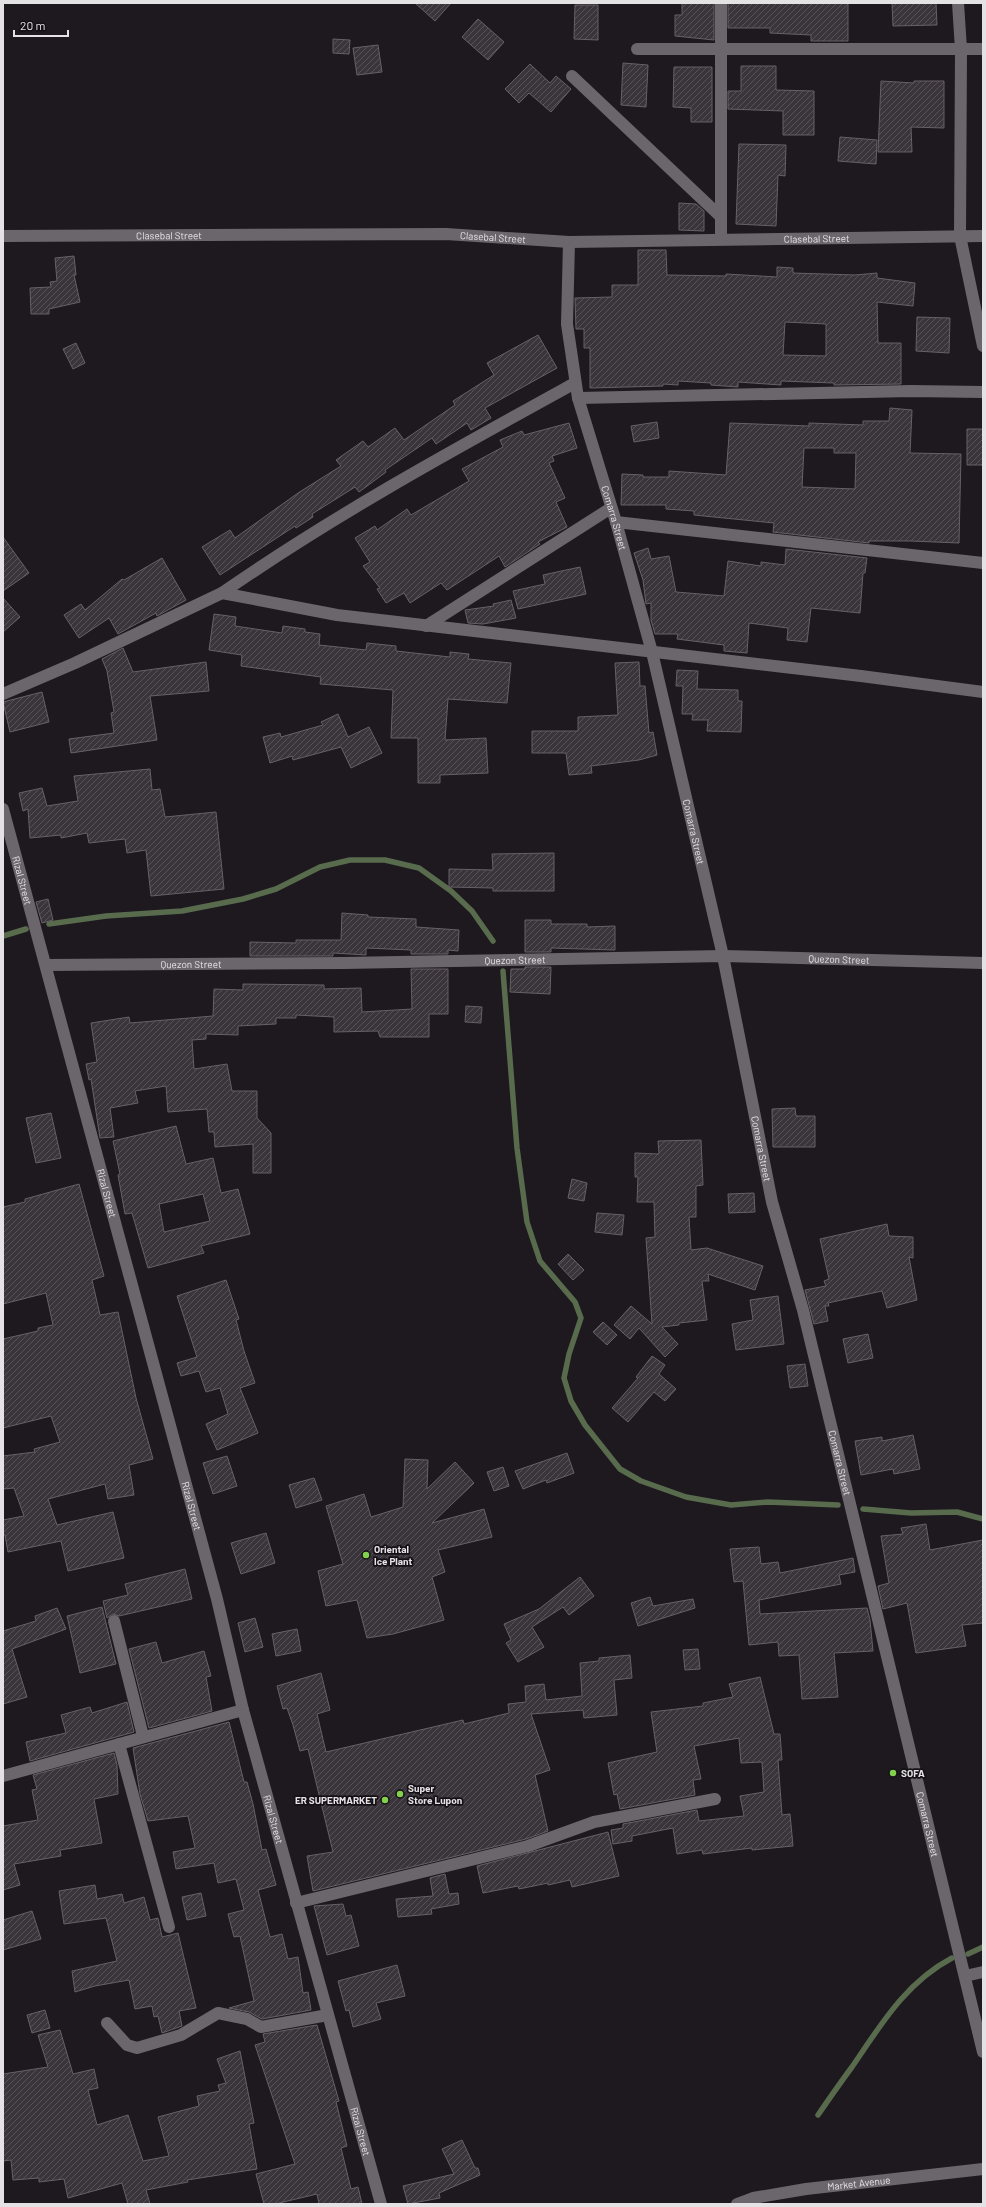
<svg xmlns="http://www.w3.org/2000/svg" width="986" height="2207" font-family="Barlow,sans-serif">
<defs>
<pattern id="building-hatch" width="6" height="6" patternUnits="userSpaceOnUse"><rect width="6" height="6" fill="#3a353b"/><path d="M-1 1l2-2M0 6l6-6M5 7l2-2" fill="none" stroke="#565257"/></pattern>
</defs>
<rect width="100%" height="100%" fill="#1d191e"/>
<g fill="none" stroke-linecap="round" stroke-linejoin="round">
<path stroke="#586b4d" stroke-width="5.5" d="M49,924l57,-8 76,-5 61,-12 33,-10 44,-22 30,-7h35l34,8 32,23 21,20 21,30
M3,936l23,-7
M503,971l14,177 10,74 13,39 35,41 6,16 -12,36 -5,24 7,23 14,24 35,44 21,12 45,16 45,8 37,-3 70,3
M863,1509l48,4 46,-1 26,7
M968,1954l15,-7
M818,2115c11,-16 22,-32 34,-48 28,-41 54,-85 100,-109"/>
</g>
<path fill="url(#building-hatch)" stroke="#666167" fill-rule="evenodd" d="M415,3h36l-16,18z
M682,3h32v37l-39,-4v-21h7z
M728,3h120v38h-37v-6l-41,-2v-5h-42z
M892,3h44l1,22 -44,1z
M575,5h23v35l-24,-1z
M478,19l26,23 -16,18 -26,-23z
M333,39l17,1 -1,14 -16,-1z
M378,45l4,27 -25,3 -4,-27z
M623,63l25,2 -2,42 -25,-2z
M530,64l20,19 6,-7 15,13 -20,23 -22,-19 -10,10 -14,-14z
M741,66h35v24l38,1v44h-31v-24l-55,-2v-18h13z
M674,67h38v55h-21v-14l-18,-1z
M881,81l33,2v-2h30v47l-33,-1 1,25h-34z
M840,137l37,3 -1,24 -38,-3z
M739,144l47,1 -1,31 -7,-1 -2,51 -40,-2z
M679,203l17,1 8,7v20l-25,-1z
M638,250h28l1,25 59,1v-2l51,3v-10l16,1v5l62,2 22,-2v5l38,5 -2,23 -36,-4 1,41h23v41l-67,1v-2l-53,-2v4l-43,-3v5l-27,-2v-2l-33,-2v4l-15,-1v2l-73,2v-40h-6v-19h-8l-1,-31 37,-1v-12h26zM785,322l41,2v32l-43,-1z
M74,256l2,19h-2l6,27 -31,7v5h-18l-1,-26 21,-1 -1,-5 7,-1 -2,-23z
M917,317l33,1 -1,35 -33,-2z
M538,335l19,33 -72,40 6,10 -20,12 -4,-7 -31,21 -4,-6 -47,32 1,2 -27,20 -4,-5 -43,27 1,3 -17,11 -1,-2 -75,49 -18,-28 28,-17 5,8 63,-45 43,-27 -5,-6 27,-19 5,6 27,-19 9,12 51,-35 -2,-4 41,-26 -7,-12z
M76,343l9,20 -12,6 -10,-20z
M890,408l22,2 -2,43 51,1 -2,89 -48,-2h-42v2l-96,-11 1,-9 -80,-8v-4l-28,-2v-4h-45l1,-31 21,1v2h26v-6l57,4 4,-52 79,3v-3l54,2v-4h26zM804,448h30v5h22l-1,36 -53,-2z
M657,422l2,16 -25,4 -3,-16z
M569,423l8,25 -25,8 2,5 -5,2 16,35 -9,4 11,25 -29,15 2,2 -35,23 -6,-11 -52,34 -6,-7 -31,20 -6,-10 -18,10 -9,-14 3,-1 -17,-22 7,-4 -15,-24 20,-12 2,4 30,-21 4,6 58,-34 -7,-12 41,-22 -3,-7 22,-9 2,4z
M967,429h16v36h-16z
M3,537l26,36 -26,18z
M648,548l3,11 18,-3 7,36 48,4 4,-35 33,5v-4l24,3 1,-16 81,9 -2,15h-2l-3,40 -49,-5 -4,34 -20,-2 1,-12 -39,-5 -2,30 -23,-2v-6l-47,-6 1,-5h-23l-4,-14v-17l-5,1 -3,-24 -9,-27z
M162,558l24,42 -29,16 -1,-3 -38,21 -9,-16 -30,20 -15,-23 17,-11 4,6 37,-31 2,1z
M580,567l6,27 -68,15 -5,-18 32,-7 -2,-9z
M3,598l17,19 -17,15z
M511,600l5,18 -33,6 -15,-1 -3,-13 29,-4 -1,-2z
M214,614l22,3 -1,9 47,7 1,-7 22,3v3l15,2 -1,11 47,5 1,-7 29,3v5l54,6v-5l19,2 -1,5 43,4 -4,40 -59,-4 -3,41 41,-2 2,35 -48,2v8h-22v-45h-27l2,-48 -73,-6 1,-7 -80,-11 1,-11 -33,-5z
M123,648l10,24 73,-10 3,29 -59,5 7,44 -86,13 -2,-14 45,-6 -3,-20 3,-1 -7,-41 -5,-12z
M639,662l1,24h5l4,47 4,-1 4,23 -18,5 -48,6 1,7 -23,2 -3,-22h-34v-22h46v-14l40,-2 -3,-52z
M677,670l21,1 -1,18 41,1v11h4l-1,31 -34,-1 1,-11h-16l1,-6h-11l1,-28h-7z
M42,692l7,30 -39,10 -7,-30z
M338,714l10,23 21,-10 13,26 -31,15 -10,-21 -48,13 -1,-4 -22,7 -7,-26 17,-4 1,4 42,-12 -2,-3z
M150,769l2,21 8,-1 5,28 51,-5 8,77 -73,7 -5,-46 -19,3 -2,-14 -36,4 -2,-10 -26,5v-3l-31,3 -2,-29 -5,2 -4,-18 23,-5 5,18 31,-5 -4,-25z
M554,853v38h-61v-3l-44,-1v-18l44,1 -1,-16z
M48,899l5,21 -11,3 -6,-21z
M342,913l26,2v2l48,2v8l43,3 -1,21 -10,-1v4h-37v-4l-45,-2v7l-33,-2v3h-83v-14l46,1v-3h45z
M525,920h26v4h36v3l28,-1v24l-64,-2v4h-26z
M525,967h26l-1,27 -40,-2 1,-23h14z
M411,969h37v45h-19v23h-49l-2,-6 -44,1v-15l-38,-2v3h-20v6l-38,2v9l-32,-1v5l-14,1 2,29 33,-5 5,27h25v27l14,15v40h-18v-29l-38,3 -1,-15h-5l-2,-23 -39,3 -2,-26 -31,5 3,12 -28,5 4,29 -14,1 -9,-59 -2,1 -3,-16 11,-2 -6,-39 38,-6 1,6 83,-7 1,-27 29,1v-6l81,1v4l37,-1 1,24 50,-3z
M466,1006l16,1 -1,16 -16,-1z
M795,1108l1,8h19v31h-42l-1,-38z
M51,1113l10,45 -25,5 -10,-45z
M176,1126l10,38 27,-6 8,35 17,-4 12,45 -49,12 3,7 -56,15 -16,-55 -7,1 -7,-39 2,-1 -7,-33zM203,1194l7,27 -46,11 -5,-28z
M701,1140l2,45 -7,1v31h-7l2,33 16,-2 56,18 -8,24 -47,-16 1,7h-7l5,39 -28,3v2l-17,2 16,17 -13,13 -26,-29 -9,11 -16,-14 17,-19 21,18 -6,-86 9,-1 -1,-35h-17l1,-25h-3v-24l24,1 -1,-13z
M572,1179l15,4 -3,18 -16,-3z
M79,1184l25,92 -12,4 8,35 18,-3 18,86 17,61 -24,6 5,30 -26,4 -3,-15 -57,15 9,26 56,-13 11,46 -56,13 -7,-30 -53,11 -3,-17h-2v-15l21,-4 -10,-28 -11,1v-33l32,-4 -1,-3 26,-7 -9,-26 -48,12v-89l35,-8v-3l15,-3 -7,-32 -43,11v-97l22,-5v-3z
M754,1193l1,19 -26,1 -1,-19z
M597,1213l27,2 -2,20 -27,-3z
M887,1224l2,12 24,1v21l-4,-1 8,43 -30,8 -5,-17 -54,12 1,3h-4l3,15 -14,3 -9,-34 21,-4 -2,-5 5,-2 -9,-40z
M568,1254l16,16 -11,10 -15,-16z
M226,1280l13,39 -3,1 8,31 11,32 -15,5 18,45 -41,17 -11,-26 22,-10 -8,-26 -14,4 -7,-21 -18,5 -4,-13 20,-6 -20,-61z
M778,1296l6,48 -48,6 -4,-26 21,-4 -3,-20z
M603,1322l14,13 -10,10 -14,-13z
M868,1334l5,24 -25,5 -5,-24z
M652,1356l13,9 -6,9 17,15 -11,12 -11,-9 -26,30 -16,-14 26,-30 -2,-1z
M805,1364l3,22 -18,2 -3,-22z
M913,1435l7,34 -26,5 -1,-5 -32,6 -6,-34 27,-4v4z
M567,1453l7,20 -27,10 -1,-3 -23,9 -8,-18z
M227,1456l10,30 -24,8 -10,-31z
M405,1459l23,1 -1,29 28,-27 19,21 -42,40 52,-14 8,28 -54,13 7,22 -13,5 12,43 -51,14 -26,4 -10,-38 -31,6 -8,-35 25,-7 -17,-58 38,-12 7,23 32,-10z
M503,1467l6,19 -15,5 -7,-19z
M314,1478l8,22 -26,8 -7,-23z
M926,1524l4,26 53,-10v83l-21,2 4,21 -50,7 -9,-50 -24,6 -5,-23 11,-3 -8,-47 22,-2 -2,-6z
M266,1533l9,30 -34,11 -10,-31z
M759,1547l2,17 17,-2 2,11 73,-15 2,14 -16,3 2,9 -82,16 1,14 107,-6 3,12 3,31 -39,2 4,44 -36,2 -3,-44 -20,1 -1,-14 -29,3 -6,-64 -9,1 -4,-33z
M185,1569l7,30 -73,17 -6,-2 -6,4 -4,-17 25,-6 -3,-11z
M580,1577l14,19 -25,19 -6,-8 -31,20 12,20 -26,15 -12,-19 5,-3 -7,-16 35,-15z
M650,1597l3,9 40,-7 2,9 -57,18 -7,-23z
M102,1607l14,57 -36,9 -13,-57z
M57,1608l9,21 -54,20 15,48 -24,7v-73l33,-10 -1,-5z
M255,1618l8,29 -18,5 -7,-29z
M297,1629l4,22 -25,5 -4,-22z
M156,1642l6,21 42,-12 7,25 -5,1 6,34 -63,17 -20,-79z
M698,1649l2,20 -15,1 -2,-20z
M630,1655l2,23 -18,2 3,35 -33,3 -1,-8 -52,4 19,56 -15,5 13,56 -22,8 -213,52 -6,-35 26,-4 -25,-103 -8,2 -7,-26 -6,-17 -4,1 -6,-23 44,-13 9,37 -13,4 9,38 137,-32 1,4 45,-11 -1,-9 18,-2 -1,-16 19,-2 2,16 36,-4 -2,-33 19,-2v-3z
M760,1677l14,57h6l2,26h-4l4,55 8,-1 3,32 -41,4v-2l-49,6 -1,-4 -25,4 -4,-26 -41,8v5l-19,3 -2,-14 12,-2v-4l74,-14 2,11 45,-5 -4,-20 24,-4 -2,-30 -21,1 -2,-25 -45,8 7,33 -8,1 2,15 -75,14 -3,-15 -3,1 -6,-32 49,-11 -6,-40 52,-6v-3l30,-6 -4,-13z
M127,1702l7,30 -104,29 -4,-19 40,-9 -5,-18 29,-8 2,6z
M229,1722l15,60h3l6,22 9,46 4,-1 10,36 -18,5 12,47 12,-3 6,25 10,-2 5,36 5,-1 3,18 -49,9 -13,-7 -20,-4 25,-7 -14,-65 -6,1 -6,-23 16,-4 -8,-31 -18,4 -4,-20 -38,6 -3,-17 22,-4 -7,-32 -40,5 -8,-27 -7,-46z
M114,1753l3,12 1,29 -24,5 8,44 -42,7 1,6 -47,8 6,21 -17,5v-64l35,-6 -6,-30 5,-1 -4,-14z
M608,1832l11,44 -47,11 -2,-7 -22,5v-2l-29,6 -1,-3 -35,7 -6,-27z
M445,1874l4,20 9,-1 1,11 -28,5 1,5 -34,3 -2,-18 37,-3 -3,-18z
M95,1885l2,14 25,-5 2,9 20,-6 6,23 8,-2 4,19 16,-4 18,75 -17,3 3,15 -20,7 -4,-17 -4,1 -2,-11 -17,3 -6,-29 -34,6 -20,6 -3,-21 45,-10 -11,-43 -42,6 -5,-33z
M201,1893l5,23 -19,4 -5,-23z
M343,1904l3,12 5,-1 8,31 -32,9 -13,-49z
M32,1911l9,28 -38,11v-30z
M397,1965l8,31 -29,7 5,16 -28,8 -4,-17 -3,1 -8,-30z
M45,2010l5,18 -18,5 -5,-18z
M317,2025l22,76 -3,1 11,44 -6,2 10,41 7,-2 4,17h-43l-2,-10 -42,10h-11l-8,-30 39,-10 -40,-119 10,-3 -2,-8z
M60,2030l13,44 21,-5 4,19 -10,2 9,35 31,-10 15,46 26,-5 -11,-39 41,-11 -2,-10 23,-5 -2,-6 8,-2 -9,-24 23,-8 14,72 -5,1 8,45 -70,11 1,2 -42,8 4,14h-22l-6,-21 -54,15 -4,-19 -25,3v-4l-26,2 -2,-20 -8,1v-87l45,-7 -10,-32z
M462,2140l13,28h3l2,7 -41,18 1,5 -32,6 -5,-18 51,-12 -12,-25z"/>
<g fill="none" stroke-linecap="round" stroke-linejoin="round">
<g stroke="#6b666c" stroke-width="12">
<path d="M958,3l3,46 -1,187 23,110"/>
<path d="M637,49h346"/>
<path d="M572,76l148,140"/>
<path id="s1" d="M3,236l443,-2 123,8 414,-6"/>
<path d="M721,239v-236"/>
<path id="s2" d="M569,242l-2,82 11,74 38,124 36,130 71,304 49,246 31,108 180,742"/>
<path d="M575,383c-120,66 -241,132 -353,210l115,22 524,61 122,16"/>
<path d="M578,398l333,-7 72,1"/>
<path d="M616,522l367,41"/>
<path d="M426,626l185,-118"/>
<path d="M3,694l72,-31 147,-70"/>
<path id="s3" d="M3,809l214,790 26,111 138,494"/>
<path id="s4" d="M46,965l298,-2 379,-7 260,7"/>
<path d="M114,1621l29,115"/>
<path d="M119,1744l50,183"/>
<path d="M3,1776l240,-66"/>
<path d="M296,1903l232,-57 66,-24 121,-23"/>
<path d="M965,1976l18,-4"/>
<path d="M107,2023l20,22 10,3 44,-13 37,-22 29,6 14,8 67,-12"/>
<path id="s5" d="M737,2204l16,-6 53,-9 177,-20"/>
</g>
</g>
<g fill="#83d04f" stroke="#141015" stroke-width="1.5">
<circle cx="366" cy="1555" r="4"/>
<circle cx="893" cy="1773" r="4"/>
<circle cx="400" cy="1794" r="4"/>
<circle cx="385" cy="1800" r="4"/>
</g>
<g text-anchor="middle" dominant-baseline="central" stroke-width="3.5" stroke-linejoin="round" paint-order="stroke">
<g font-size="10" fill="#e5e2e5" stroke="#141015">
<text stroke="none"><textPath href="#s1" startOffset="166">Clasebal Street</textPath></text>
<text stroke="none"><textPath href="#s1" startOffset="490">Clasebal Street</textPath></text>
<text stroke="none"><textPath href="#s1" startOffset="814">Clasebal Street</textPath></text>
<text stroke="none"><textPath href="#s2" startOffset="282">Comarra Street</textPath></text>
<text stroke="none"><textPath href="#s2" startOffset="606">Comarra Street</textPath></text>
<text stroke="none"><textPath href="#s3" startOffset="74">Rizal Street</textPath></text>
<text stroke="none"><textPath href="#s4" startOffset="469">Quezon Street</textPath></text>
<text stroke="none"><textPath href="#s4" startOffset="793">Quezon Street</textPath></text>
<text stroke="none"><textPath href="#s4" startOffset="145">Quezon Street</textPath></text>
<text stroke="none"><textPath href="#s2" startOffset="930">Comarra Street</textPath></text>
<text stroke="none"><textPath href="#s3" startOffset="398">Rizal Street</textPath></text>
<text stroke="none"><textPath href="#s2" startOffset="1254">Comarra Street</textPath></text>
<text stroke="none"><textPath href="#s3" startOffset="722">Rizal Street</textPath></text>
<text stroke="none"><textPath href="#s3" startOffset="1046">Rizal Street</textPath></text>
<text stroke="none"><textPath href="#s2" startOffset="1626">Comarra Street</textPath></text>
<text stroke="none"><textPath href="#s3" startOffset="1370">Rizal Street</textPath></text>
<text stroke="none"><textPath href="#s5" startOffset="124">Market Avenue</textPath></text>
</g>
<g font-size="10" font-weight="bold" fill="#e5e2e5" stroke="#141015" text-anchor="start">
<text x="374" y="1549">Oriental<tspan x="374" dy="12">Ice Plant</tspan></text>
<text x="901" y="1773">SOFA</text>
<text x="408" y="1788">Super<tspan x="408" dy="12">Store Lupon</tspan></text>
<text x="377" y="1800" text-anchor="end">ER SUPERMARKET</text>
</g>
</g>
<rect width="986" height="2207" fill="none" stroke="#e5e2e5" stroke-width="8"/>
<path d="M14 30v6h54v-6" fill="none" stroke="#e5e2e5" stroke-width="2"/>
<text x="20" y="30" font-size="12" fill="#e5e2e5" stroke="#141015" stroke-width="3" paint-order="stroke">20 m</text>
</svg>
